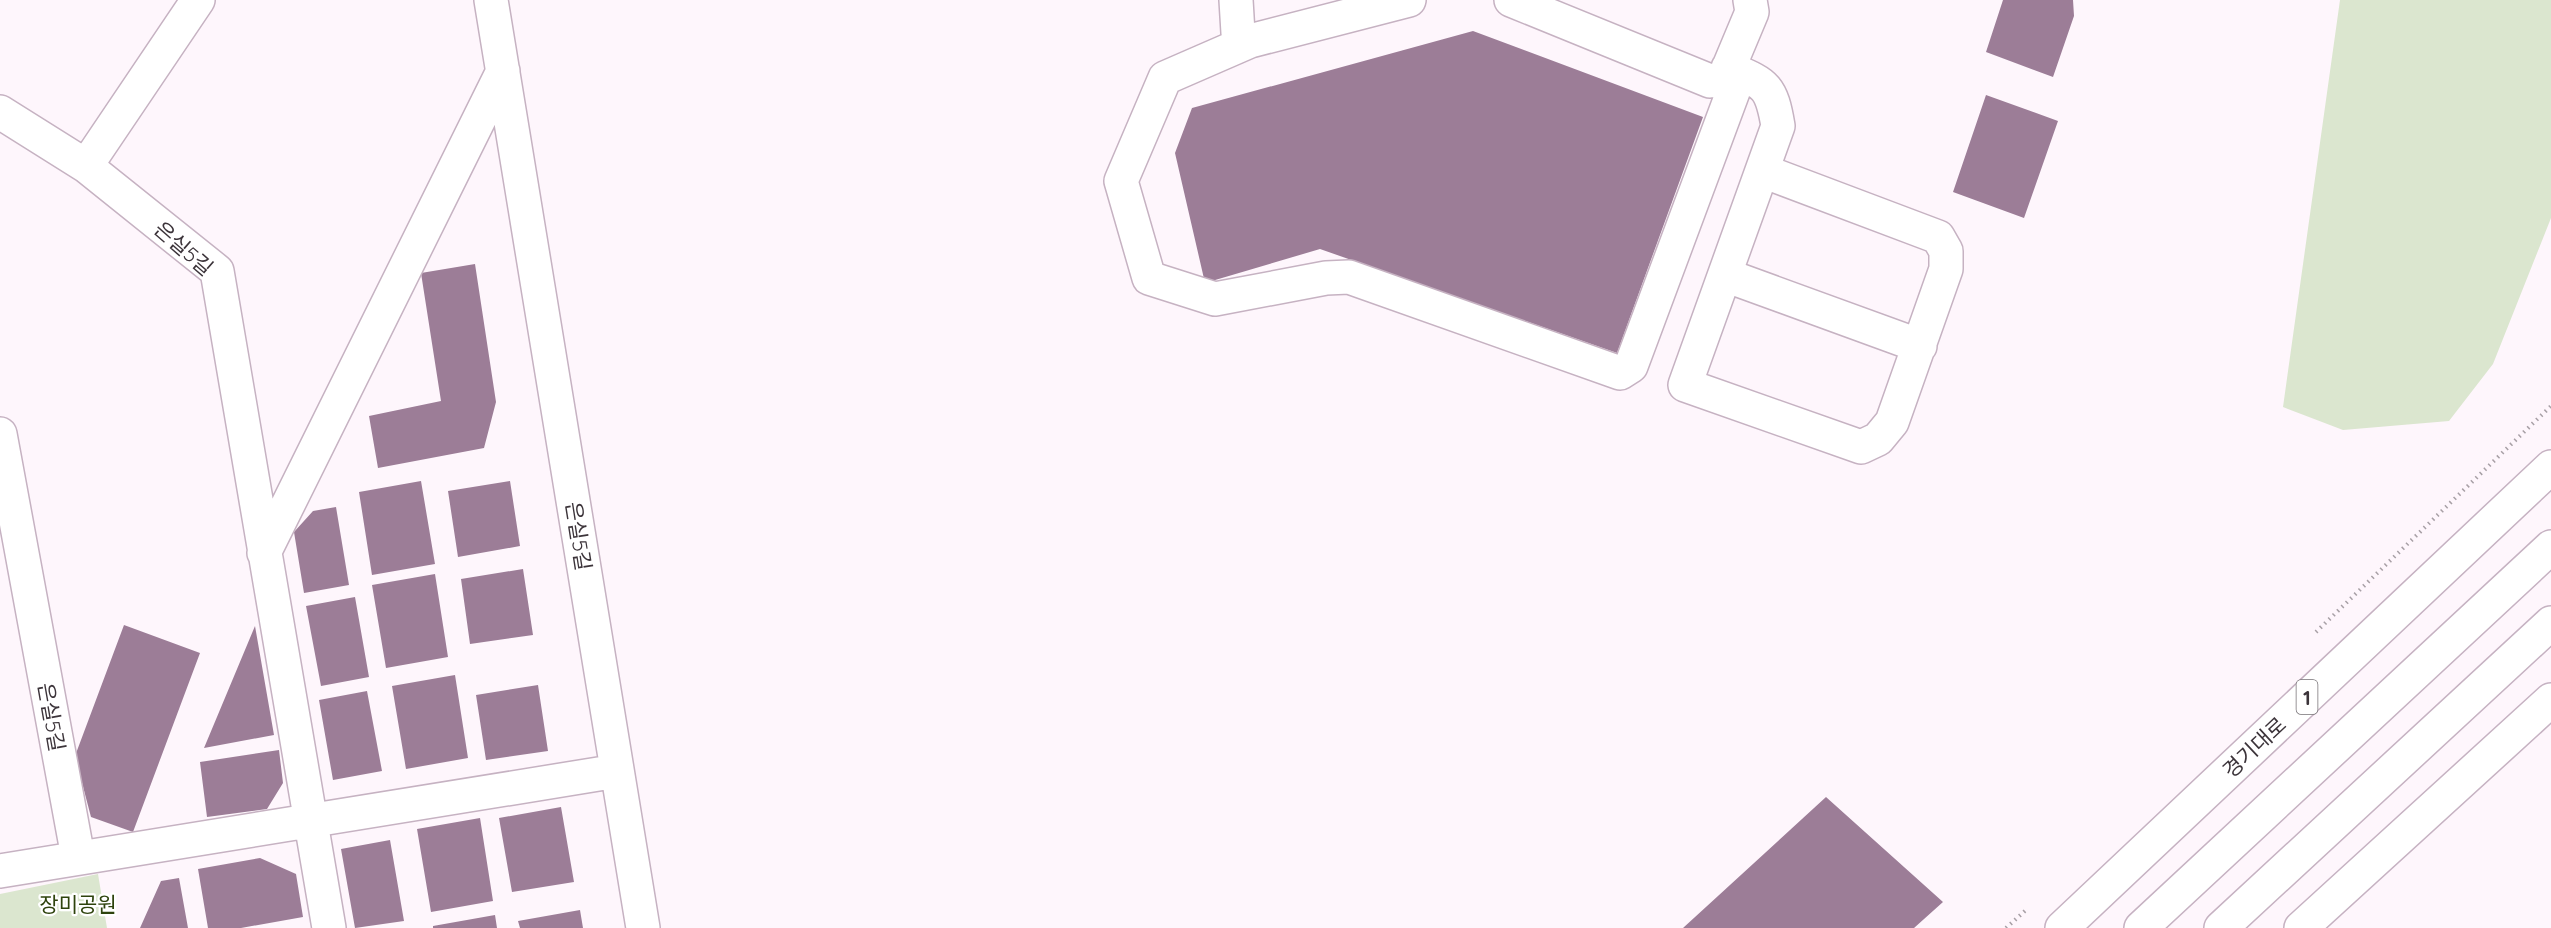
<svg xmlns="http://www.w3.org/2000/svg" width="2551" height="928" font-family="Quicksand,'Noto Sans KR',sans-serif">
<rect width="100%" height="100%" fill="#fef6fc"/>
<path fill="#dbe6cf" d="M2340,0h211v218l-58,146 -44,57 -106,9 -60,-23z
M98,874l9,54h-107v-34z"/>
<path fill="#9c7d97" d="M2003,0h70l1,16 -21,61 -67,-25z
M1473,31l230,86 -86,236 -297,-104 -115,34 -30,-130 17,-45z
M1986,95l72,26 -34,97 -71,-26z
M475,264l21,138 -12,46 -106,20 -9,-52 72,-15 -20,-128z
M421,481l14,83 -63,11 -13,-83z
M510,481l10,65 -62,11 -10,-66z
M336,507l13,78 -45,8 -10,-61 19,-21z
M523,569l10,66 -63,9 -9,-65z
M435,574l13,83 -62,11 -14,-83z
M355,597l14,80 -48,9 -15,-80z
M124,625l76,28 -67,179 -42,-15 -16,-61z
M255,626l19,109 -70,13z
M455,675l13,83 -62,11 -14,-83z
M538,685l10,66 -62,9 -10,-65z
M367,691l15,80 -49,9 -14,-80z
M279,750l4,33 -16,26 -60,8 -7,-55z
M1826,797l117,105 -29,26h-231z
M561,807l13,75 -62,10 -13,-74z
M480,818l13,83 -62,11 -14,-83z
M390,840l14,81 -49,7 -14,-79z
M260,858l36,16 7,43 -62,11h-33l-10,-59z
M179,878l9,50h-48l21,-47z
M580,910l3,18h-63l-2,-7z
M495,915l2,13h-64v-2z"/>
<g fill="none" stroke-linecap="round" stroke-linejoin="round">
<g stroke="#c6b2c2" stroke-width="36">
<path id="minor" d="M491,0l152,928
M1236,0l2,33 12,8 159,-41
M1511,0l199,81 9,-2 7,-5 26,-62 -2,-12
M1250,41l-85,37 -44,103 28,97 66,21 111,-21 23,-1 271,96 11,-7 109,-293
M1728,68c37,16 43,16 50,58l-93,259 176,62 17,-8 14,-17 54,-153v-18l-8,-14 -175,-66
M0,112l86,54 112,-166
M86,166l131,105 112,657
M1725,275l195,71
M0,434l78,423
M264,553l239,-482
M0,871l617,-100"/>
</g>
<g stroke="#c6b2c2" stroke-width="36">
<path id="major" d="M2062,928l489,-461
M2141,928l410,-381
M2221,928l330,-305
M2301,928l250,-228"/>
</g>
<path stroke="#a8a0a6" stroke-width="4" stroke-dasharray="1.5 4.5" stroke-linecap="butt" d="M2316,632l235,-226
M2006,928l21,-19"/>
<use href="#minor" stroke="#fff" stroke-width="33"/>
<use href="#major" stroke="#fff" stroke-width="33"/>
</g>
<g text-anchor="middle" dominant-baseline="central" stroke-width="4.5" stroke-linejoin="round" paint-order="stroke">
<rect fill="#fff" stroke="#767175" stroke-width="1.5" x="2296.5" y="680" width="21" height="34" rx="4.5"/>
<g font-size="20" font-weight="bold" fill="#3c343a">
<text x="2307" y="697">1</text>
</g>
<g font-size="21" fill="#3c343a" stroke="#fff">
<text transform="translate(184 248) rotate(41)">은실5길</text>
<text transform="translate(579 536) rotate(81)">은실5길</text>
<text transform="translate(52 717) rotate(80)">은실5길</text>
<text transform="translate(2254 747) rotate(-43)">경기대로</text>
</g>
<g font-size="21" fill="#2e430d" stroke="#fff">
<text x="78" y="904">장미공원</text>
</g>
</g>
</svg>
